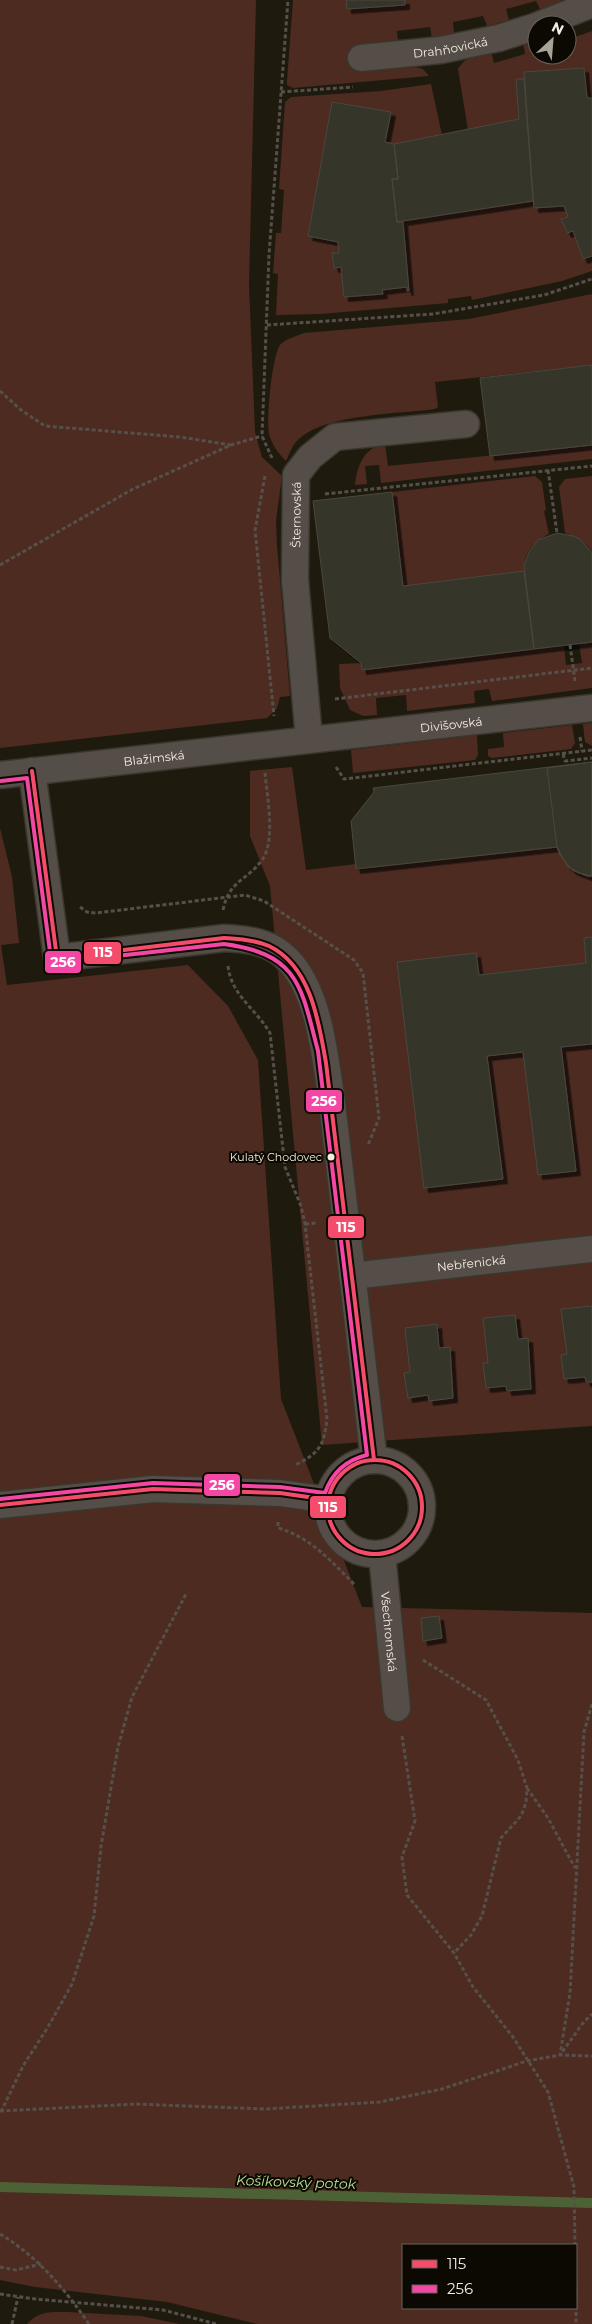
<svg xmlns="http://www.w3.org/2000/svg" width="592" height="2324" font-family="Montserrat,sans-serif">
<defs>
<filter id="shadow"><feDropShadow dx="4.5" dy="4.5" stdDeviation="0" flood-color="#0009"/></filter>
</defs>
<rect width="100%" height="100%" fill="#1f1a0e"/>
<path fill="#4d2b20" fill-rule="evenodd" d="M0,0h256l-7,285 6,147 7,25 20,19 -6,45 1,24 13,151 -10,1 -3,11 -10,10 -267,30z
M293,0h53l1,9 58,-4v-5h156l1,3 -21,8 -5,-10 -30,8 3,11 -22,6 -4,-10 -30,6 1,12 -22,4 -2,-11 -33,4 1,10 -44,5 2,26 59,-5 8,2 6,7 -136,12 -6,-3v-4z
M572,28l3,9 17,-6v67h-5l-3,-30 -60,4v7h-7l2,40 -51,11 -10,-61c8,-13 18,-14 33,-17l3,11 31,-9 -2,-11 9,-2 5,9v5h30v-26z
M431,84l11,51 -48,9 -9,-2 6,-30 -59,-10 -24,133 30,7 1,11 -7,1 2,14 7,-1 3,30 38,-3v-4l25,-3v4h2l-6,-69 130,-21 1,7 30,-2 4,11 -6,3 4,13 7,-2 10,28 9,-3v15l-30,10 -90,19 -1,-4 -23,3v4l-127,11 -45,1 2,-41 -5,-1 3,-40h5l3,-43 -5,-1 6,-87 6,-5 90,-6z
M592,294v71l-157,17 3,25 -3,2c-37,5 -107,5 -135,29 -7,6 -10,14 -14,23 -8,-8 -14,-16 -17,-27 -3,-14 3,-78 11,-89 5,-6 17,-9 24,-12l165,-14z
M385,444l3,22 204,-21v14l-211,24 -2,-18 -14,1 2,18 -12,1c2,-19 9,-38 30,-41z
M535,476l7,6 4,28 -2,1 5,23c-15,7 -26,20 -25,37l-121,15 -11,-94z
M592,476v78l-12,-15 -15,-6 -6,-46 6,-8z
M592,642v46l-100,13 -3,-12 -15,2 1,12 -68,8 -1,-16 -30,3 1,17 -14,1 -13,-6 -10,-22 -1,-24 22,-1 1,7 202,-24 2,19 16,-2 -3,-19z
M592,723v23l-7,-4 -2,-18z
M572,725l3,18 -4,6 -79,9 -4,-2v-7l16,-2 -1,-14z
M477,735l1,20 -3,5 -122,13 -2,-23z
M292,767l14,103 50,-6 1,6 200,-23c6,16 17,29 35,29v550l-270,19 -52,-559 -20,-50v-65z
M0,828l12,49 7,66 -18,2 6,40 181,-20 40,41 30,54 23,339 81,208 230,6v711h-335l-90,-22 -132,-15 -35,-7zM403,2245h173v63h-173z
M67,2312l74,4 38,8h-152c11,-13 24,-12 40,-12z"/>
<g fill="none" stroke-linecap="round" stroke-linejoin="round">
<path stroke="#4c6236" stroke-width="10" d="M0,2187l592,16"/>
</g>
<path fill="#36342a" stroke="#4a483e" filter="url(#shadow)" d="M346,0h59v5l-58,4z
M584,68l3,30h5v158l-9,3 -10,-28 -6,2 -6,-14 7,-2 -4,-11 -30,2 -10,-136z
M516,79h8l9,122 -136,21 -5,-43h6l-4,-35 125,-25z
M332,102l59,10 -6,30 9,2 4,35h-6l5,43h6l6,69h-2v-4l-25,3 1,4 -39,3 -3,-30 -7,1 -2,-15h7l-1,-11 -30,-6z
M592,365v80l-102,11 -10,-78z
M392,492l11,94 121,-15 10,78 -172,21 -1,-7 -31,-25 -17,-137z
M557,533l16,3 7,3 12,14v89l-58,7 -10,-84 5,-13 9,-12z
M592,762v114l-13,-3 -12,-7 -10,-19 -201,22 -5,-48 23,-29 -1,-4z
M592,762v114h-5l-15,-6 -12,-15 -3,-8 -10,-79z
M592,937v107l-31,3 15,124 -38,4 -15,-123 -36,4 16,123 -79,9 -27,-226 79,-9 3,22 107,-12 -2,-25z
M592,1306v76h-6l-1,-5 -21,2 -3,-24 6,-1 -6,-45z
M515,1315l3,24 10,-1 3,51 -24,2 -1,-5 -20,2 -3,-25h5l-5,-45z
M437,1324l2,24 11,-1 3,51 -24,3 -1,-6 -20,3 -4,-25 6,-1 -5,-44z
M439,1616l3,22 -19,3 -2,-23z"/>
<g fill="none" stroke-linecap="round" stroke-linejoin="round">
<g stroke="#3b372d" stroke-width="29">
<g id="street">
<path d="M539,25l53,-21"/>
<path id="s1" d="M361,58l80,-8 58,-12 38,-12"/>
<path id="s2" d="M309,739l-14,-159 1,-105 14,-18 25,-20 131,-13"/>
<path d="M32,771l25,187 167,-20c17,1 36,2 52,12 43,27 49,107 56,153l42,357"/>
<path id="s3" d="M0,775l592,-67"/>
<path id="s4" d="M352,1276l240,-27"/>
<circle cx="375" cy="1507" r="47"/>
<path d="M0,1505l153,-16 127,4 49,7"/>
<path id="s5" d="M382,1554l15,154"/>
</g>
</g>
<path stroke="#56504a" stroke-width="3" stroke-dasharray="4 2.5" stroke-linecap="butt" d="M281,92l72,-5
M267,325l166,-11 111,-19 48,-16
M0,391l21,19 24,16 135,11 51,8
M272,458l-10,-22 7,-181 19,-255
M548,470l9,63
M265,476l-10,54 19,186
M325,494l267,-28
M0,565l133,-76 98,-44 31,-9
M570,645l5,36
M335,699l257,-31
M580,737l2,14
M563,754l2,7 27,-3
M336,767l8,12 248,-29
M80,907l7,5 9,1 149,-18 19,6 90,59 9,13 16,145 -11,27
M223,910c6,-30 24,-29 39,-50 14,-19 5,-64 3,-87
M228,966c3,29 28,43 42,67l15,134 16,39 4,18 22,195c-3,26 -7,34 -32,46
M305,1224l11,-1
M278,1522v6c32,9 53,33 76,56
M423,1660l63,40 32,60 9,28 -1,15 -5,13 -20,22 -19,78 -11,19 -17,18
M592,1704l-8,28 -14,261 -10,62 23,-32 9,-9
M402,1736l13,85 -13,36 5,38 47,58 19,34 40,50 35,55 26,95 1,58
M527,1788l21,30 27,50
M0,2111l137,-7 128,5 115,-7 62,-13 85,-28 33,-6 32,1
M1,2112l22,-46 25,-39 24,-43 22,-68 7,-70 17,-99 14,-50 55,-105
M0,2234c38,23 63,53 89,90
M0,2267l16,3 25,-6
M576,2286v38
M0,2294l35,5 128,11 53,14
M12,2324l6,-27"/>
<use href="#street" stroke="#554e48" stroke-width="26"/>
<g stroke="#0c0802" stroke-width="8">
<path id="bus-1" d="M32,771l25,187 167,-20c15,1 31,2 45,8 42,20 50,77 57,117l48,397
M328 1507a47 47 0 1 1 94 0a47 47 0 1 1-94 0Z
M0,1505l153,-16 127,4 49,7"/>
</g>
<g stroke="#0c0802" stroke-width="8">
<path id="bus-2" d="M0,1499l153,-16 127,4 45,6c7,-20 21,-33 42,-38l-49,-404c-17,-65 -19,-97 -94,-107l-170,19 -3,-4 -24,-181 -26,3"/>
</g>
<use href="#bus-1" stroke="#f44d6c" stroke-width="4"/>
<use href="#bus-2" stroke="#f346a5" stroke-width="4"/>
</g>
<circle fill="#f3ecdf" stroke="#0c0802" stroke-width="2" cx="331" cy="1157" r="4.5"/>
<g text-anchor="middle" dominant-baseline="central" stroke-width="4" stroke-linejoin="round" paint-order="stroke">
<g font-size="11" fill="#f3ecdf" stroke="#0c0802" text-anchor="end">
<text x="322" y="1157">Kulatý Chodovec</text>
</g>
<g font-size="12" fill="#f3ecdf" stroke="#0c0802">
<text stroke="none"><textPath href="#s1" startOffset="90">Drahňovická</textPath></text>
<text stroke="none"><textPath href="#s2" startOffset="225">Šternovská</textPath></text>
<text stroke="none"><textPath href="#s3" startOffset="454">Divišovská</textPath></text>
<text stroke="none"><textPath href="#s3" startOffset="155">Blažimská</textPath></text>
<text stroke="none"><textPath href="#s4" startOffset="120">Nebřenická</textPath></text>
<text stroke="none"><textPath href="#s5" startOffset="78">Všechromská</textPath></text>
</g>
<g font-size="14" font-style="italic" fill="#b8e097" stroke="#0c0802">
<text transform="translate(296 2182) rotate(2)">Košíkovský potok</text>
</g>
</g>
<g stroke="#0c0802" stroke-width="2">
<rect x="83" y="941" width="39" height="24" rx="5" fill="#f44d6c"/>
<rect x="44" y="950" width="38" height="24" rx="5" fill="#f346a5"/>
<rect x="305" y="1089" width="38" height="24" rx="5" fill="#f346a5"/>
<rect x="327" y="1215" width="38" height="24" rx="5" fill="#f44d6c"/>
<rect x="203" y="1473" width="38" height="24" rx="5" fill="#f346a5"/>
<rect x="309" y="1495" width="38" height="24" rx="5" fill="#f44d6c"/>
</g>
<g font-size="14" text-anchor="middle" font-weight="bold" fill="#fff">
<text x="103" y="957">115</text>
<text x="63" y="967">256</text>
<text x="324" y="1106">256</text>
<text x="346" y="1232">115</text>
<text x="222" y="1490">256</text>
<text x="328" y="1512">115</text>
</g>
<rect x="402" y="2244" width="175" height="65" fill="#0c0802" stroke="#68635a"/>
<rect x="412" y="2260" width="25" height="8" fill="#f44d6c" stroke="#68635a"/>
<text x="447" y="2269" font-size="15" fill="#f3ecdf">115</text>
<rect x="412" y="2285" width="25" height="8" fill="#f346a5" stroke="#68635a"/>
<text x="447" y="2294" font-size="15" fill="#f3ecdf">256</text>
<g transform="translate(552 40) rotate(26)"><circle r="24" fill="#0c0802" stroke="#68635a"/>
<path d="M0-4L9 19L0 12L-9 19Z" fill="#a9a296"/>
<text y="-8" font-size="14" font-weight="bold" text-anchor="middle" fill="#f3ecdf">N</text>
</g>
</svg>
